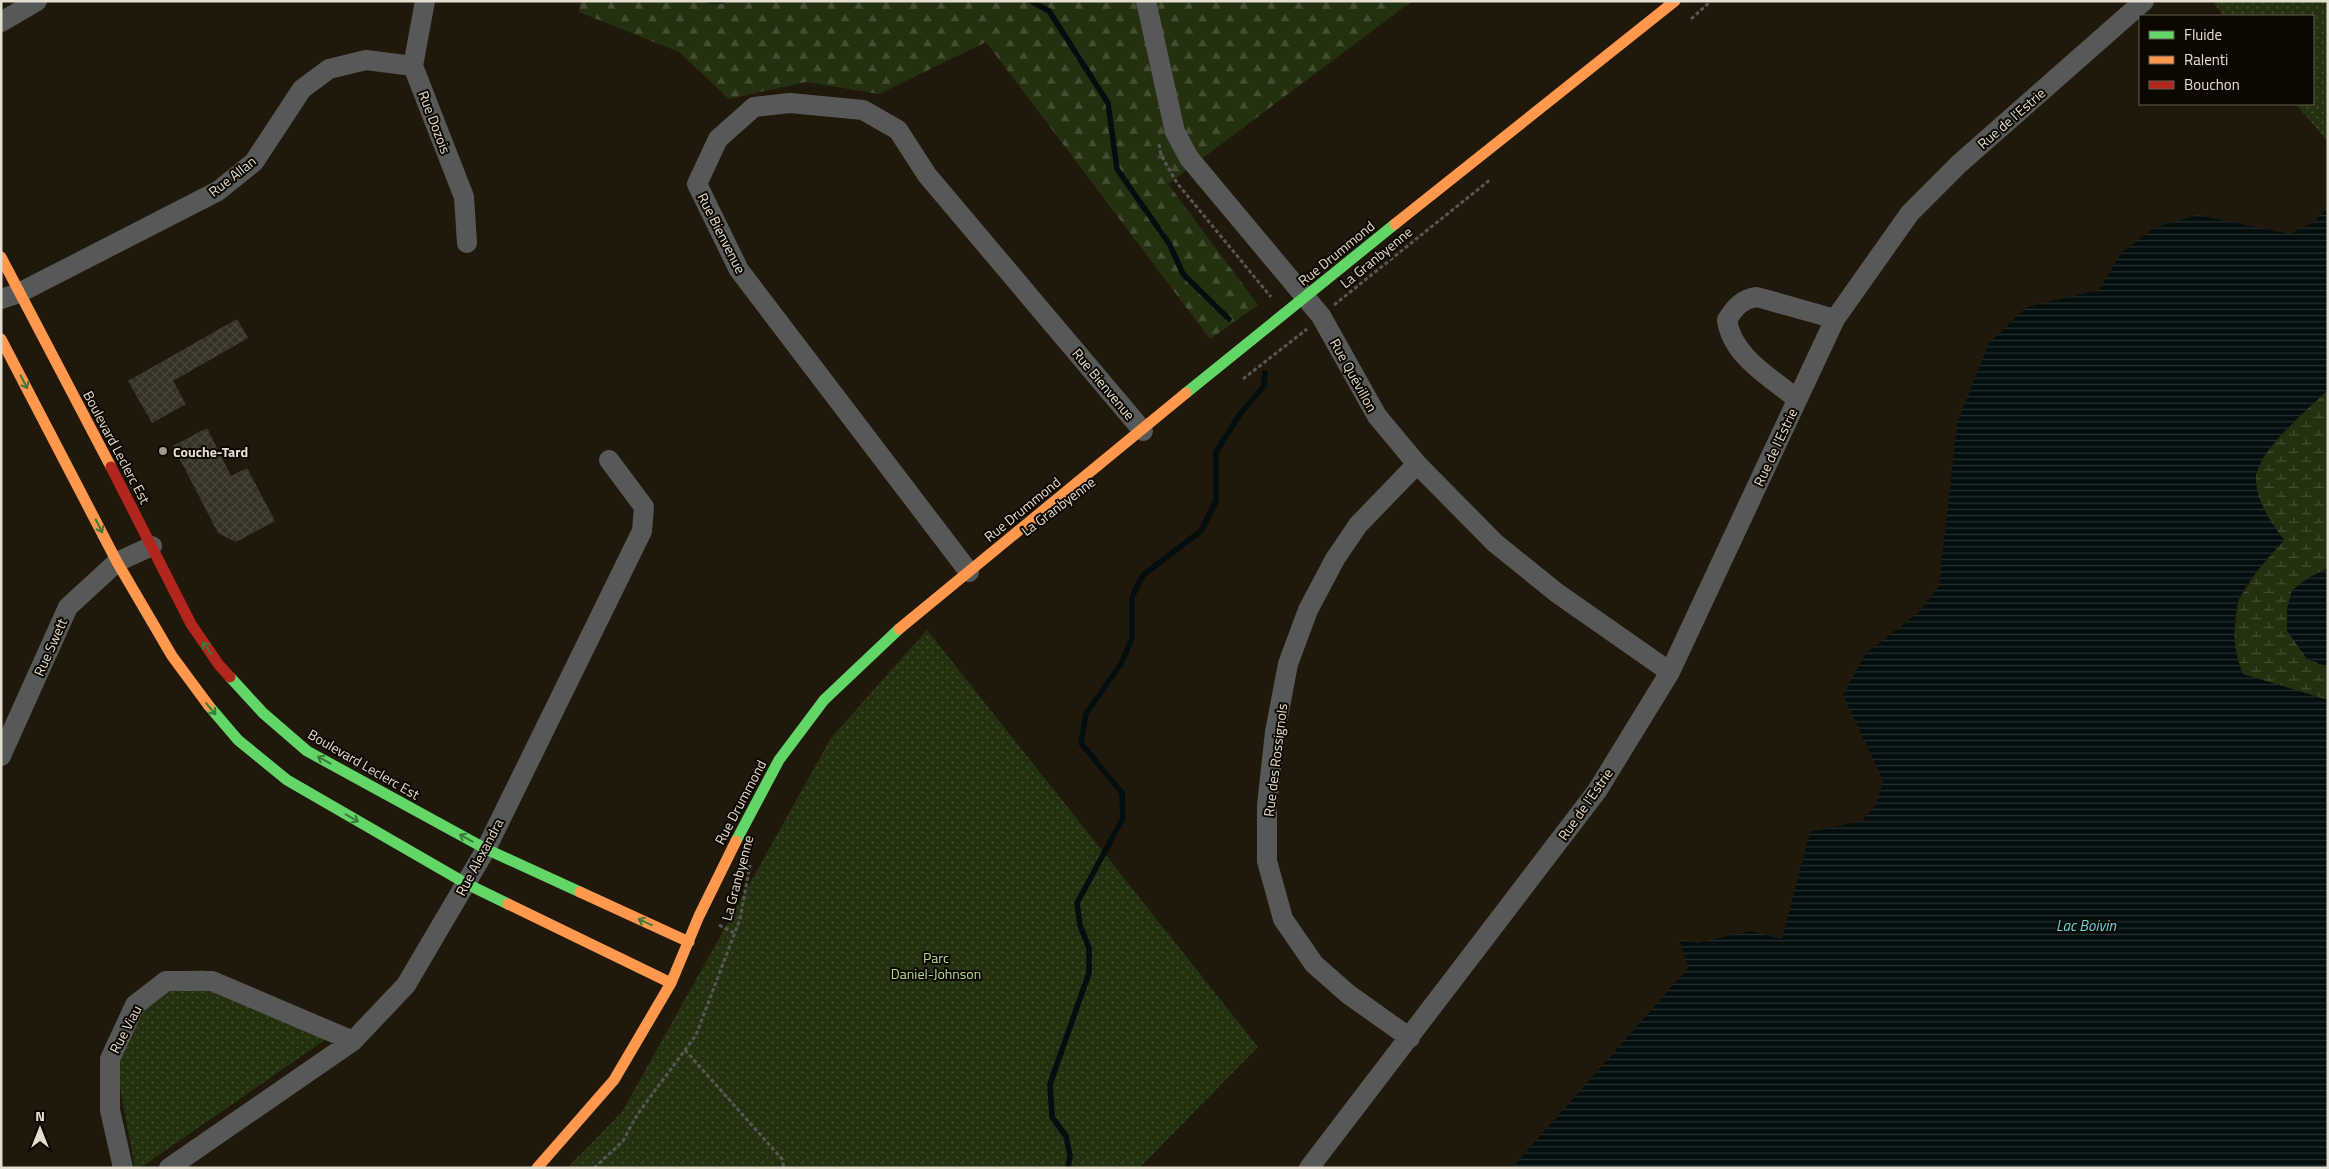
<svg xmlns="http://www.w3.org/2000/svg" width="2329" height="1169" font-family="'Titillium Web',sans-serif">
<defs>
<pattern id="forest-firs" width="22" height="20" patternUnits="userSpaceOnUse" patternTransform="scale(1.25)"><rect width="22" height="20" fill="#243110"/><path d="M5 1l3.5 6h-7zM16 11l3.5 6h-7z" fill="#444e32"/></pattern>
<pattern id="wetland-marsh" width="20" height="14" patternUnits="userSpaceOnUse" patternTransform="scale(1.25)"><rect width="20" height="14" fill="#243110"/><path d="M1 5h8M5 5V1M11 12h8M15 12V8" fill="none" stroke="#444e32"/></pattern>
<pattern id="park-dots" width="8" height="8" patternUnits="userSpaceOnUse" patternTransform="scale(1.25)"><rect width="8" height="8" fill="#243110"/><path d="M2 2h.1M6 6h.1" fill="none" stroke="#444e32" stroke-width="1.8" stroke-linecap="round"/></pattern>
<pattern id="water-rules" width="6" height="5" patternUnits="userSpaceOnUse" patternTransform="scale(1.25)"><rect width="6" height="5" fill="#030e0f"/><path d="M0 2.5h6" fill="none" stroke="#283131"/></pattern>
<pattern id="building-cross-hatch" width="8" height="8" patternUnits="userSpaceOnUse" patternTransform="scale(1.25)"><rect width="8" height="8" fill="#373227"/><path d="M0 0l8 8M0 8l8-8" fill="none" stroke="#4a463b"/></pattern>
</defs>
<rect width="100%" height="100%" fill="#20190b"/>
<path fill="url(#forest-firs)" d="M580,1h832l-244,183 90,121 -48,34 -224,-297 -107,52 -73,-12 -77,17 -50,-47 -100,-40z"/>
<path fill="url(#wetland-marsh)" d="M2328,390v178l-20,10 -21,31 20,50 21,8v33l-86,-26 -9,-27 5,-46 20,-31 26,-30c-12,-16 -29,-40 -28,-62 1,-27 52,-69 72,-88z"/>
<path fill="url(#park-dots)" d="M2212,1h116v141l-32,-38h17v-88h-89z
M927,630l331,417 -119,121h-572l55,-56 209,-374z
M203,970l63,23 72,38 -198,137h-5l-19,-101 14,-52 38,-43z"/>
<path fill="url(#water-rules)" d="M2328,207v183c-20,19 -71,61 -72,88 -1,22 16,46 28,62 -13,15 -41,44 -46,62 -7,25 -4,49 5,72l85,26v468h-816l176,-200 -9,-29 18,4 53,-12 32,8 28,-107 52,-11 15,-18 6,-23 -40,-85 23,-42 52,-40 21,-27 18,-163 32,-80 38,-36 72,-17 22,-37 33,-25 43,-13 93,19 25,-13z
M2328,568v99l-21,-8 -20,-28v-22l5,-19 16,-12z"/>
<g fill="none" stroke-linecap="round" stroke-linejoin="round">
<path stroke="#030e0f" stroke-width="5.5" d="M709,1h13
M1031,1l18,10 59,92 9,66 53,76 13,29 46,45
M1068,1168l2,-12 -4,-20 -14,-19 -2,-33 39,-111v-25l-9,-23 -3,-22 46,-85 -1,-25 -41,-50 5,-29 36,-52 10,-24v-41l11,-22 58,-44 15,-30v-49l24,-38 24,-28 1,-13"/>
</g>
<path fill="url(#building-cross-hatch)" d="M237,319l11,19 -75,43 13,23 -34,19 -24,-42z
M207,428l24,48 16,-8 28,53 -39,21 -18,-9 -45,-87z"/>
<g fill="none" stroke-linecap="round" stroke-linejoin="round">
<path stroke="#565753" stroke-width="3" stroke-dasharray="4 2.5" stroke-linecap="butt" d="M1691,19l20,-18
M1159,144l2,11 16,28 94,114
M1334,305l157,-126
M1243,379l64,-50
M719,925l15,8
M685,1050l97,109 2,9
M594,1168l29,-27 14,-26 59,-80 44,-116 10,-54"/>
<path stroke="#565958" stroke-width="20" d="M425,1l-12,65 51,131 3,46
M1146,1l29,131 14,26 132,158 56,100 40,48 78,79 62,50 113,79
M1,22l36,-21
M1,299l18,-6 199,-102 36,-29 48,-73 27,-20 37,-9 47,6
M1797,399c-27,-22 -65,-43 -70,-79 8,-13 15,-21 30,-23l78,22
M969,572l-230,-302 -42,-86 21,-45 36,-32 36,-4 73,7 35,20 29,45 216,256
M1,756l67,-149 49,-45 35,-16
M1410,1038l-62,-44 -34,-30 -31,-45 -16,-58v-56l8,-73 13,-68 20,-54 27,-51 23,-34 59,-61
M123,1168l-13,-58v-51l25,-54 31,-24h46l141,60
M169,1168l184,-127 53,-56 80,-136 156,-318 2,-24 -35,-47
M1309,1168l288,-377 73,-119 165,-353 75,-106 49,-49 185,-163"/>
<path stroke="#63d668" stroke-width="11" d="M1186,393l209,-169
M230,677l33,36 44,38 179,98 94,43
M209,706l29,34 49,40 180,104 41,20
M736,841l43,-81 45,-60 75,-71"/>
<path stroke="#ff974d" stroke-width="11" d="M1395,224l280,-223
M1,257l110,210
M1,339l116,223 55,94 37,50
M899,629l287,-236
M580,892l109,50
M508,904l163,79
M537,1168l77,-88 57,-97 28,-67 37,-75"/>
<path stroke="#b3261e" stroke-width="11" d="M111,467l80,157 28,41 11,12"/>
</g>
<defs><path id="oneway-shaft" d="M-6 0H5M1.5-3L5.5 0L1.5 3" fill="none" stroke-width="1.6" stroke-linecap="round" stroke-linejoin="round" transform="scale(1.25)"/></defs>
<g stroke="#3c793a">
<use href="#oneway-shaft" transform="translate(24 382) rotate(63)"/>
<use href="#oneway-shaft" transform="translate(99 526) rotate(63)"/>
<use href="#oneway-shaft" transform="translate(207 648) rotate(-125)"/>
<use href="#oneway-shaft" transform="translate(211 709) rotate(50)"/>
<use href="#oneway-shaft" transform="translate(324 760) rotate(-151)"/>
<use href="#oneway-shaft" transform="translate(352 818) rotate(30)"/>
<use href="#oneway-shaft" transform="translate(466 838) rotate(-151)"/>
<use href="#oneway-shaft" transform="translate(645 922) rotate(-156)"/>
</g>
<circle fill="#a1998a" stroke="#0c0801" stroke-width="2" cx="163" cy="451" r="5"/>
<g text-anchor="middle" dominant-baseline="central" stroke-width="4" stroke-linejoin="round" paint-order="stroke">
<g font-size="14" fill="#e6decf" stroke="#0c0801">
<text transform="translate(2011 118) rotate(-41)">Rue de l'Estrie</text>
<text transform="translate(435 122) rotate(69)">Rue Dozois</text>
<text transform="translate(232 176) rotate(-38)">Rue Allan</text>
<text transform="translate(722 233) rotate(63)">Rue Bienvenue</text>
<text transform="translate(1336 253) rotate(-39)">Rue Drummond</text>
<text transform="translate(1376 257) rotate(-39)">La Granbyenne</text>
<text transform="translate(1354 375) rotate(61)">Rue Quévillon</text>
<text transform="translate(1104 384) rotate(50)">Rue Bienvenue</text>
<text transform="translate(117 447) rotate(62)">Boulevard Leclerc Est</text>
<text transform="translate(1775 447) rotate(-65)">Rue de l'Estrie</text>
<text transform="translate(1058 506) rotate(-37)">La Granbyenne</text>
<text transform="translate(1022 509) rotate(-39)">Rue Drummond</text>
<text transform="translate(50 647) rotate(-66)">Rue Swett</text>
<text transform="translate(1275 760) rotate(-83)">Rue des Rossignols</text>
<text transform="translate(364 764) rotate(30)">Boulevard Leclerc Est</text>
<text transform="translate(740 802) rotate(-62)">Rue Drummond</text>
<text transform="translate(1585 804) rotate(-55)">Rue de l'Estrie</text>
<text transform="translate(479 857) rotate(-62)">Rue Alexandra</text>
<text transform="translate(737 878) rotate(-75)">La Granbyenne</text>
<text transform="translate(125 1029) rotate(-62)">Rue Viau</text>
</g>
<g font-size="14" font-weight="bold" fill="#e6decf" stroke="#0c0801" text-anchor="start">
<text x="173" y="451">Couche-Tard</text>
</g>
<g font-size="14" fill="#badc94" stroke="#0c0801">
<text x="936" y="957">Parc<tspan x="936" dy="16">Daniel-Johnson</tspan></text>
</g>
<g font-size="15" font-style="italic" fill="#68d6e3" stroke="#0c0801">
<text x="2086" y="925">Lac Boivin</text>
</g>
</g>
<rect width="2329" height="1169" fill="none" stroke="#e6decf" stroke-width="5"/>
<rect x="2139" y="15" width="175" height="90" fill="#0c0801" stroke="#635e53"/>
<rect x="2149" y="31" width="25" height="8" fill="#63d668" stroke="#635e53"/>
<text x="2184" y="40" font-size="15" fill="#e6decf">Fluide</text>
<rect x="2149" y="56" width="25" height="8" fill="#ff974d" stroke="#635e53"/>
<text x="2184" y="65" font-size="15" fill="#e6decf">Ralenti</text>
<rect x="2149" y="81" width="25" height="8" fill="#b3261e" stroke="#635e53"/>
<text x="2184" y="90" font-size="15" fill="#e6decf">Bouchon</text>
<g transform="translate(40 1129)" stroke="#0c0801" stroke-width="4" paint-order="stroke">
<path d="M0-4L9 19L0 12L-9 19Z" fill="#e6decf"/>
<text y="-8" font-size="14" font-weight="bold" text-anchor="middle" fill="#e6decf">N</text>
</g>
</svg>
